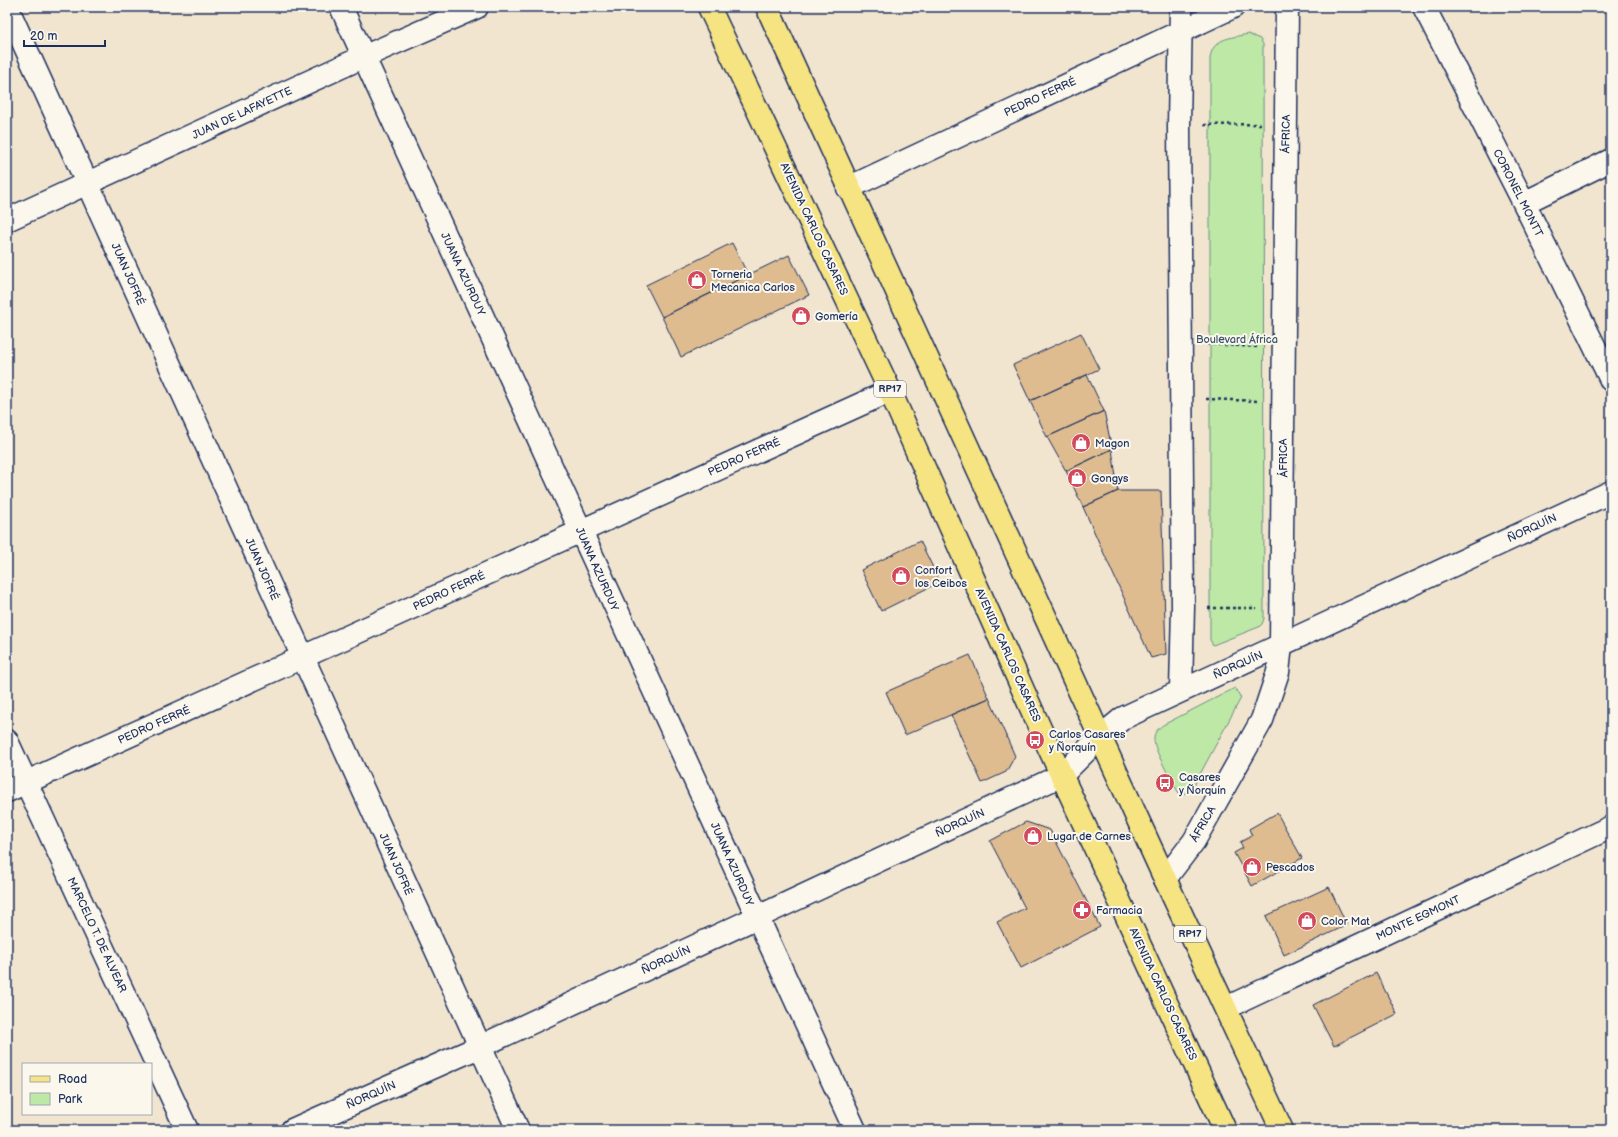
<svg xmlns="http://www.w3.org/2000/svg" width="1618" height="1137" font-family="'Balsamiq Sans',sans-serif">
<rect width="100%" height="100%" fill="#f2e5d0"/>
<filter id="ink" filterUnits="userSpaceOnUse"><feTurbulence type="fractalNoise" baseFrequency=".025" numOctaves="2"/><feDisplacementMap in="SourceGraphic" scale="8" xChannelSelector="R" yChannelSelector="G"/><feConvolveMatrix kernelMatrix="1 2 1 2 8 2 1 2 1" color-interpolation-filters="sRGB"/></filter>
<g filter="url(#ink)">
<path fill="#bde8a5" stroke="#6c8c82" d="M1248,34l12,5 3,5 1,575 -2,5 -3,3 -46,18 -3,-5v-581c2,-21 20,-21 38,-25z
M1235,688l6,10 -49,91c-5,4 -7,7 -14,3 -6,-12 -25,-42 -24,-54 0,-6 5,-10 9,-13z"/>
<path fill="#debc90" stroke="#1b2f5e" d="M732,243l16,32 -86,42 -16,-32z
M789,255l20,40 -128,62 -19,-40z
M1081,333l18,36 -69,32 -17,-36z
M1087,375l17,36 -57,26 -17,-36z
M1104,411l8,38 -46,22 -19,-34z
M1112,449l6,42 -35,16 -17,-36z
M1118,491h43l5,163 -15,4 -68,-151z
M920,541l20,41 -59,29 -20,-41z
M970,655l19,43 -84,37 -19,-43z
M989,698l26,58 -9,16 -24,11 -31,-68z
M1277,813l25,45 -50,28 -18,-33 9,-5 -3,-6 12,-6 -3,-7z
M1026,822l24,8 50,97 -79,41 -24,-46 28,-14 -35,-67z
M1329,887l18,38 -63,30 -18,-39z
M1376,973l21,41 -63,32 -21,-41z"/>
<g fill="none" stroke-linecap="round" stroke-linejoin="round">
<g stroke="#1b2f5e" stroke-width="25">
<path id="minor" d="M7,7l511,1123
M341,7l514,1123
M1181,7l-2,119 4,481 -2,83
M1424,7l100,196 87,177
M848,188l385,-181
M1524,203l87,-43
M7,741l180,389
M7,791l883,-400
M1165,879l29,-38 68,-121 16,-48 3,-27 6,-638
M1226,1008l385,-181
M292,1130l187,-83 583,-272 38,-38 23,-19 488,-226"/>
</g>
<g stroke="#1b2f5e" stroke-width="25">
<path id="tertiary" d="M7,220l356,-163 114,-50"/>
</g>
<g stroke="#1b2f5e" stroke-width="25">
<path id="primary" d="M709,7l181,384 153,344 182,395
M767,7l398,872 117,251"/>
</g>
<path stroke="#1b2f5e" stroke-width="2.5" stroke-dasharray="3 3" stroke-linecap="butt" d="M1204,125l57,-1
M1206,344l53,3
M1206,399l53,2
M1208,608h49"/>
<use href="#minor" stroke="#fbf7ec" stroke-width="22"/>
<use href="#tertiary" stroke="#fbf7ec" stroke-width="22"/>
<use href="#primary" stroke="#f6e381" stroke-width="22"/>
</g>
</g>
<defs>
<g id="shop-disc" transform="scale(1)"><circle r="9.5" fill="#d1495b" stroke="#fbf7ec"/><path d="M-5-2.5h2.3a2.7 3.5 0 0 1 5.4 0H5L5.5 6h-11ZM-1.5-2.5h3a1.5 2.3 0 0 0-3 0Z" fill="#fff"/></g>
<g id="bus-disc" transform="scale(1)"><circle r="9.5" fill="#d1495b" stroke="#fbf7ec"/><path d="M-5-6H5V4H4V6H2V4H-2V6H-4V4H-5ZM-3.5-4V0h7V-4ZM-3.5 1.2v1.5H-2V1.2ZM2 1.2v1.5H3.5V1.2Z" fill="#fff"/></g>
<g id="pharmacy-disc" transform="scale(1)"><circle r="9.5" fill="#d1495b" stroke="#fbf7ec"/><path d="M-2-6h4v4h4v4h-4v4h-4v-4h-4v-4h4Z" fill="#fff"/></g>
</defs>
<g fill-rule="evenodd">
<use href="#shop-disc" x="697" y="280"/>
<use href="#shop-disc" x="801" y="316"/>
<use href="#shop-disc" x="1081" y="443"/>
<use href="#shop-disc" x="1077" y="478"/>
<use href="#shop-disc" x="901" y="576"/>
<use href="#bus-disc" x="1035" y="740"/>
<use href="#bus-disc" x="1165" y="783"/>
<use href="#shop-disc" x="1033" y="836"/>
<use href="#shop-disc" x="1252" y="867"/>
<use href="#pharmacy-disc" x="1082" y="910"/>
<use href="#shop-disc" x="1307" y="921"/>
</g>
<g text-anchor="middle" dominant-baseline="central" stroke-width="4" stroke-linejoin="round" paint-order="stroke">
<g fill="#fbf7ec" stroke="#5e6b89" stroke-width="1">
<rect x="874" y="381" width="32" height="16" rx="3"/>
<rect x="1174" y="926" width="32" height="16" rx="3"/>
</g>
<g font-size="10" font-weight="bold" fill="#1b2f5e">
<text x="890" y="389">RP17</text>
<text x="1190" y="934">RP17</text>
</g>
<g font-size="11" fill="#1b2f5e" stroke="#fbf7ec">
<text transform="translate(1040 97) rotate(-25)">PEDRO FERRÉ</text>
<text transform="translate(242 113) rotate(-25)">JUAN DE LAFAYETTE</text>
<text transform="translate(1286 134) rotate(-89)">ÁFRICA</text>
<text transform="translate(1518 193) rotate(63)">CORONEL MONTT</text>
<text transform="translate(814 229) rotate(65)">AVENIDA CARLOS CASARES</text>
<text transform="translate(128 274) rotate(66)">JUAN JOFRÉ</text>
<text transform="translate(463 274) rotate(65)">JUANA AZURDUY</text>
<text transform="translate(744 457) rotate(-24)">PEDRO FERRÉ</text>
<text transform="translate(1283 458) rotate(-90)">ÁFRICA</text>
<text transform="translate(1532 528) rotate(-25)">ÑORQUÍN</text>
<text transform="translate(262 569) rotate(66)">JUAN JOFRÉ</text>
<text transform="translate(597 569) rotate(66)">JUANA AZURDUY</text>
<text transform="translate(449 591) rotate(-25)">PEDRO FERRÉ</text>
<text transform="translate(1008 655) rotate(66)">AVENIDA CARLOS CASARES</text>
<text transform="translate(1238 665) rotate(-24)">ÑORQUÍN</text>
<text transform="translate(154 725) rotate(-24)">PEDRO FERRÉ</text>
<text transform="translate(960 823) rotate(-25)">ÑORQUÍN</text>
<text transform="translate(1203 824) rotate(-60)">ÁFRICA</text>
<text transform="translate(396 864) rotate(66)">JUAN JOFRÉ</text>
<text transform="translate(732 864) rotate(66)">JUANA AZURDUY</text>
<text transform="translate(1418 918) rotate(-25)">MONTE EGMONT</text>
<text transform="translate(97 935) rotate(65)">MARCELO T. DE ALVEAR</text>
<text transform="translate(666 960) rotate(-25)">ÑORQUÍN</text>
<text transform="translate(1163 994) rotate(65)">AVENIDA CARLOS CASARES</text>
<text transform="translate(371 1095) rotate(-24)">ÑORQUÍN</text>
</g>
<g font-size="11" fill="#1b2f5e" stroke="#fbf7ec" text-anchor="start">
<text x="711" y="274">Torneria<tspan x="711" dy="13">Mecanica Carlos</tspan></text>
<text x="815" y="316">Gomería</text>
<text x="1095" y="443">Magon</text>
<text x="1091" y="478">Gongys</text>
<text x="915" y="570">Confort<tspan x="915" dy="13">los Ceibos</tspan></text>
<text x="1049" y="734">Carlos Casares<tspan x="1049" dy="13">y Ñorquín</tspan></text>
<text x="1179" y="777">Casares<tspan x="1179" dy="13">y Ñorquín</tspan></text>
<text x="1047" y="836">Lugar de Carnes</text>
<text x="1266" y="867">Pescados</text>
<text x="1096" y="910">Farmacia</text>
<text x="1321" y="921">Color Mat</text>
</g>
<g font-size="11" fill="#3b546c" stroke="#fbf7ec">
<text x="1237" y="339">Boulevard África</text>
</g>
</g>
<rect width="1618" height="1137" fill="none" stroke="#fbf7ec" stroke-width="24"/>
<rect x="12" y="12" width="1594" height="1113" fill="none" stroke="#1b2f5e" stroke-width="1.5" filter="url(#ink)"/>
<rect x="22" y="1063" width="130" height="52" fill="#fbf7ec" stroke="#a1a7b3"/>
<rect x="30" y="1076" width="20" height="6" fill="#f6e381" stroke="#a1a7b3"/>
<text x="58" y="1083" font-size="12" fill="#1b2f5e">Road</text>
<rect x="30" y="1093" width="20" height="12" fill="#bde8a5" stroke="#a1a7b3"/>
<text x="58" y="1103" font-size="12" fill="#1b2f5e">Park</text>
<path d="M24 40v6h81v-6" fill="none" stroke="#1b2f5e" stroke-width="2"/>
<text x="30" y="40" font-size="12" fill="#1b2f5e" stroke="#fbf7ec" stroke-width="3" paint-order="stroke">20 m</text>
</svg>
